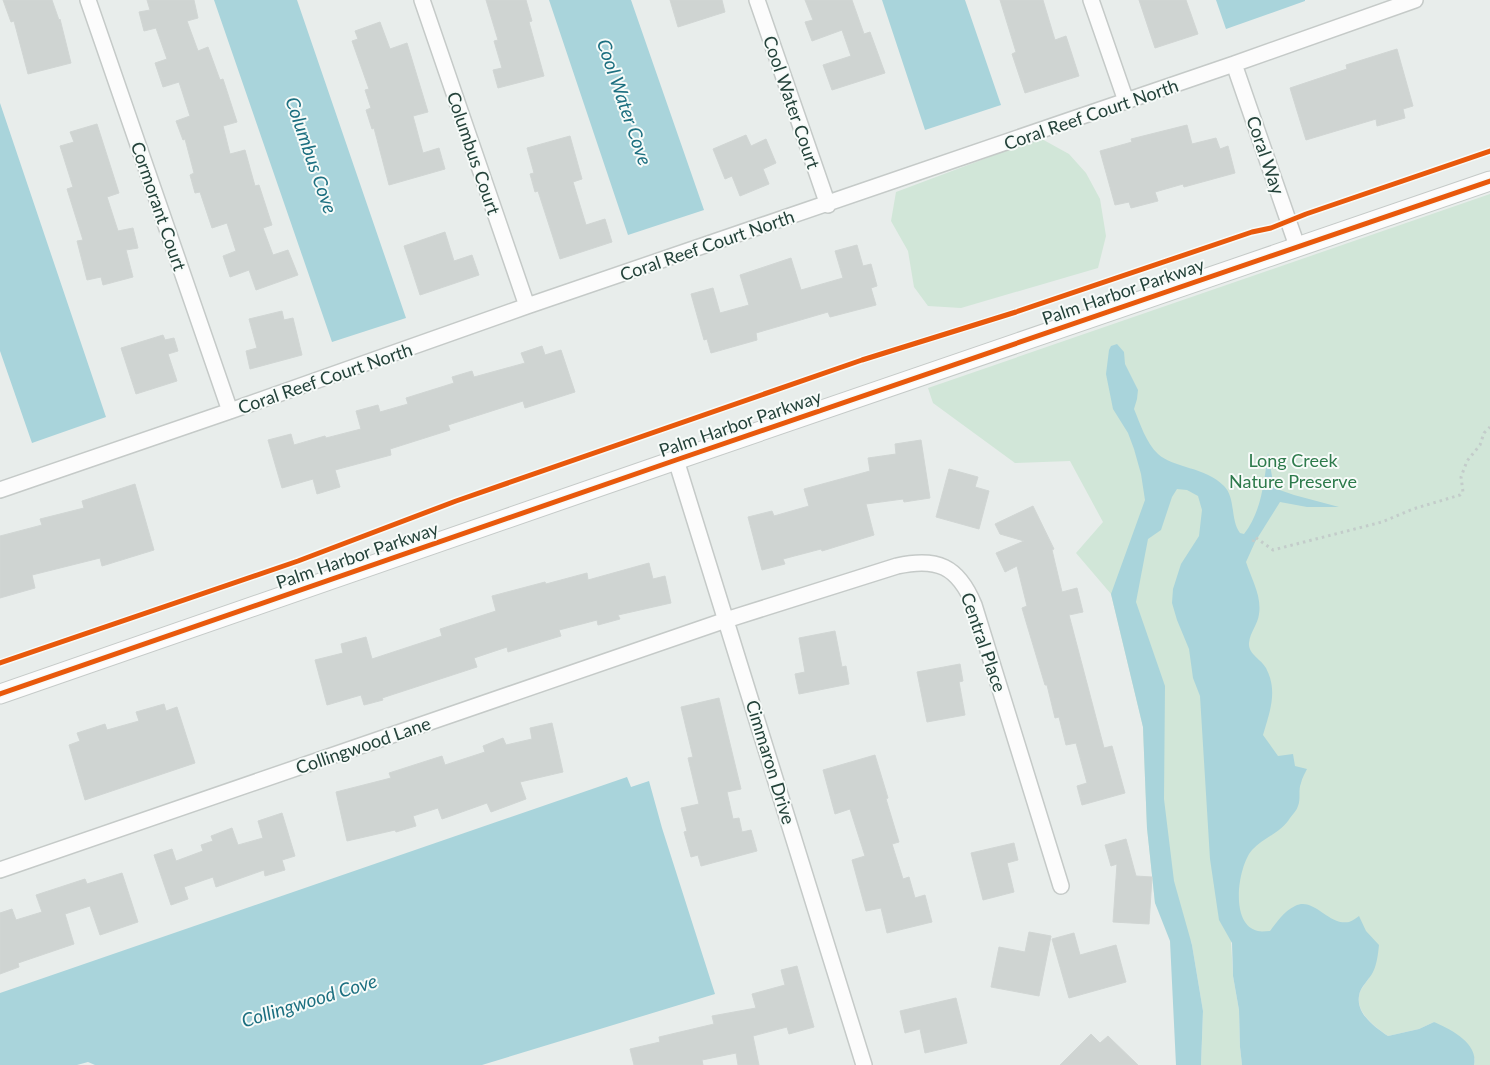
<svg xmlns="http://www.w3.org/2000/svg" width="1490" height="1065" font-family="Lato,sans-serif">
<rect width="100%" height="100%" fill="#e8edeb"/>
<path fill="#d1e6d8" d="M1040,138l29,16 17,19 14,26 6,37 -8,32 -137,40 -33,-2 -14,-19 -6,-36 -17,-30 5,-29z
M1490,194v871h-16l1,-6 -41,-37 -15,7 -31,7c-12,-8 -32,-23 -29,-40 1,-7 6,-12 10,-18l-138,-37 2,35 6,34 1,37 2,18h-41l2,-54 -11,-66 -1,-4 -36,-38 -8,-75 -4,-101 -32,-133 -35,-41 27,-31 -33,-61 -55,2 -82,-60 -5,-15z"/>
<path fill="#a9d4db" d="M214,0h83l109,318 -74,24z
M549,0h82l73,210 -76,25z
M882,0h83l36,105 -76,25z
M1216,0h89v1l-79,28z
M0,103l106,314 -74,26 -32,-92z
M1117,344l7,8 1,12 13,26 -1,9 -3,10c6,14 12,34 24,45 15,14 48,13 66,32 12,12 6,34 16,47l4,1c18,-23 20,-53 24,-81l6,35 20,7 45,12h-32l-27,-5 -25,40 -9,20c5,16 16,34 13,52 -1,10 -9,18 -10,29 -1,11 12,16 17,25 12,23 4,43 -3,67l15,21 15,-2 2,12 12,3c-2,4 -5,9 -6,14 -3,7 0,16 -3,23 -1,4 -5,8 -8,12 -8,14 -27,20 -38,32 -14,16 -23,75 6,81 4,1 8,0 12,0 7,-9 14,-20 25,-25 19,-10 33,20 54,16 3,-1 7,-4 10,-6l7,15 13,14c-1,9 -2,19 -6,27 -4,8 -13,15 -14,24 -3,18 17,32 29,40l31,-7 15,-7c16,7 45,21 40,43h-232l-2,-18 -1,-37 -6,-34 -1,-33 -13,-23 -9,-61 -10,-163 -7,-18 -4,-29 -12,-29 -5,-17 1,-14 8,-25 18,-28 3,-26 -4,-14 -11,-6 -10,-1 -5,8 -11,33 -13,9 -12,63 29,84 -1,113 10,82 18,64 11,66 -2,54h-25l-6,-124 -15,-38 -8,-75 -4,-101 -32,-133 34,-94 -4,-26 -7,-25 -6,-16 -15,-24 -7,-35 3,-24 2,-4z
M627,777l4,10 18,-6 13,47 53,166 -233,71h-387l-7,-3 -11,3h-77v-72z"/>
<path fill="#cfd4d2" stroke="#d1d6d4" d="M3,0h49l7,20 1,-1 11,44 -43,11 -14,-53 -3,1z
M147,0h47l4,18 -11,3 11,30 10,-4 12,33 3,-1 14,43 -14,4 7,28 15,-4 10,36 4,-1 13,40 -9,3 10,27 15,-5 10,25 -42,15 -7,-20 -19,7 -7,-21 13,-5 -9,-28 -15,5 -12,-36 -5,1 -5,-18 4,-2 -9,-34 -2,1 -7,-19 14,-5 -11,-34 -16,5 -8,-24 12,-4 -11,-31 -12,3 -5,-19 11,-2z
M486,0h40l6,21 -3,1 15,54 -46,12 -5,-18 9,-2 -8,-27 4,-1z
M670,0h52l3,12 -47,15z
M805,0h47l12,34 6,-2 15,41 -53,17 -9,-25 28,-9 -9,-26 -30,11 -7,-19 8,-2z
M1000,0h43l12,40 11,-4 13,40 -54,17 -13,-39 4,-2z
M1139,0h47l12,34 -43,14z
M380,22l10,27 17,-6 21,69 -15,4 10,37 16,-5 6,21 -56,16 -15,-57 -2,1 -6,-19 5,-2 -6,-18 4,-1 -17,-48 6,-2 -3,-8z
M1397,49l16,57 -10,3 2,9 -28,8 -1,-7 -70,21 -16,-52 57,-19 -1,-4z
M97,124l22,69 -12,4 11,34 15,-3 5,20 -12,2 7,27 -30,8 -2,-8 -14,3 -10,-39 6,-1 -16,-51 6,-2 -13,-41 14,-4 -4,-10z
M1187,125l5,19 24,-6 4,11 8,-3 7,27 -51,14 -1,-3 -28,8 3,9 -27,7 -2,-6 -14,3 -15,-54 32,-9 -1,-3z
M746,135l5,11 15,-7 10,24 -13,6 6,15 -29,12 -8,-20 -7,3 -12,-30z
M570,136l12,43 -9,3 13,43 19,-6 7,23 -52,17 -22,-68 -3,1 -5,-18 4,-1 -7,-25z
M445,232l9,29 18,-6 7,20 -59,20 -16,-49z
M857,245l6,21 8,-2 6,22 -6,2 5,17 -46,12 -2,-5 -72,21 1,7 -46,13 -4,-14 -3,1 -13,-46 22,-6 7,25 29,-8 -9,-30 51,-17 10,32 42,-12 -8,-27z
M282,311l2,9 9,-2 9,37 -52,14 -4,-18 11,-3 -8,-29z
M163,335l2,5 9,-2 4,13 -10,3 9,27 -41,13 -15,-46z
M542,346l3,9 16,-5 14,42 -50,16 -2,-7 -75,24 2,5 -60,19 1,6 -56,15 5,17 -23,7 -4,-15 -31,9 -14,-48 23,-6 3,11 31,-9 1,2 35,-9 -5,-18 22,-6 2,7 28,-8 -2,-6 48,-15 -2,-6 20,-6 2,6 51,-14 -4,-10z
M921,440l9,58 -26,4 -1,-3 -37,5 8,31 -52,16 -1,-2 -38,10 2,5 -23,6 -14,-53 24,-6 2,5 35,-10 -5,-17 66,-18 -2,-13 28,-4 -1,-10z
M949,469l29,8 -3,10 14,4 -10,38 -43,-12z
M135,484l19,66 -52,16 -2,-8 -68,17 3,13 -35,10v-62l42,-11 -2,-6 44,-11 -2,-7z
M1033,506l21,43 -2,1 10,42 15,-4 6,24 -14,3 35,133 8,-2 13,47 -43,12 -5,-19 10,-3 -11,-40 -10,2 -7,-28 -4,1 -8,-33h-2l-18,-60 -5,-17 5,-2 -10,-40 -12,6 -9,-19 28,-12 -24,-7 -5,-10z
M649,563l4,16 12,-3 6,27 -53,12 2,4 -22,6 -1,-5 -38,10 2,6 -53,16 -1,-5 -33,11 3,9 -95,31 1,2 -19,5 -3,-10 -34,10 -12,-45 28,-7 -2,-9 25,-7 6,22 70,-23 -2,-7 56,-18 -4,-15 53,-14 1,2 41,-11 1,7z
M835,631l7,36 4,-1 3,18 -50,10 -4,-20 10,-2 -6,-34z
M960,664l3,17 -4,1 6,33 -38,7 -10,-50z
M719,698l22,91 -14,3 6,27 6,-1 3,14 9,-2 6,21 -56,15 -3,-11 -7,2 -7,-25 3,-1 -6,-23 18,-4 -11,-46 5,-1 -12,-50z
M164,704l2,7 11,-4 18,56 -110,37 -16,-55 11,-4 -3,-8 28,-9 2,6 32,-9 -3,-9z
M552,723l11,49 -43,10 6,17 -35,13 -4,-9 -45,16 -4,-11 -25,8 3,10 -20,6 -1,-2 -48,11 -11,-49 55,-14 -2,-5 53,-17 3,9 40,-13 -2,-6 20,-8 3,7 26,-6 -2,-11z
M875,755l13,43 -2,1 13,43 -7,2 11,35 6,-2 6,21 10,-3 7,27 -45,11 -6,-25 -15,3 -14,-51 13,-4 -15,-47 -15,5 -12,-44z
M282,813l13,43 -13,4 3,10 -20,6 -1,-6 -48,17 -3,-10 -29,10 4,12 -17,6 -17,-50 18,-6 4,12 27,-10 -2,-6 12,-4 -2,-5 21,-8 6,17 25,-7 -5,-17z
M1126,839l10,37 16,1 -3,47 -36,-2 4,-58 -6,2 -6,-21z
M1014,843l4,17 -11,3 7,29 -31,8 -12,-47z
M122,873l16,49 -38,13 -10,-29 -25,8 9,30 -56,19 1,4 -19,7v-61l12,-4 4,11 26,-8 -6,-17 49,-16 2,5z
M1029,932l22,4 -12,60 -48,-9 8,-40 26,5z
M1074,933l6,22 36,-10 10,37 -57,16 -17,-59z
M797,966l17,61 -25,7 -2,-7 -34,9 6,29h-21l-2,-12 -34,7 1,5h-69l-4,-16 30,-7 -1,-5 55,-13 -2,-8 44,-8 -4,-14 33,-9 -4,-15z
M956,998l11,45 -42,10 -5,-24 -15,4 -5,-22z
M1091,1034l9,9 8,-7 30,29h-78z"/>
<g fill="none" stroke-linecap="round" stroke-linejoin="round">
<g stroke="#c5cac8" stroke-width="18">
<path id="minor" d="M88,0l142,411
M422,0l105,306
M757,0l71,205
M1091,0l35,101
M1234,64l63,182
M676,460l188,605
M0,490l230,-79 297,-105 707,-242 181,-64
M0,870l726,-250 171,-54c40,-9 61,0 77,39l87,281"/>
</g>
<g stroke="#c5cac8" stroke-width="21">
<path id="tertiary" d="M0,694l676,-234 814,-279"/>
</g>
<path stroke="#c3ccca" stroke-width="3" stroke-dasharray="2.5 4" stroke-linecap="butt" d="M1253,542l2,-5 18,13 109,-28 31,-13 47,-14 3,-3 -2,-15 6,-16 13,-16 4,-12 6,-6"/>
<use href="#minor" stroke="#fcfcfc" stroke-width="15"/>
<use href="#tertiary" stroke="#fcfcfc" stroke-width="19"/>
<g stroke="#f7fbf9" stroke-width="8">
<path id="cycleway" d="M0,663l298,-102 158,-60 406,-141 154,-48 236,-80 19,-4 35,-14 184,-63
M0,694l676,-234 814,-279"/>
</g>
<use href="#cycleway" stroke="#e8590c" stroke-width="5"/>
</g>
<g text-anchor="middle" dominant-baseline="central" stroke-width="4" stroke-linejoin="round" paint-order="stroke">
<g font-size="18" fill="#24423a" stroke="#f7fbf9">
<text transform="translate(792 102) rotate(71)">Cool Water Court</text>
<text transform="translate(1091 114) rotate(-19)">Coral Reef Court North</text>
<text transform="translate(474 153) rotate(71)">Columbus Court</text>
<text transform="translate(1266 155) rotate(71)">Coral Way</text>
<text transform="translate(159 206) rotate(71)">Cormorant Court</text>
<text transform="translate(707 245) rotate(-19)">Coral Reef Court North</text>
<text transform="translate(1123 291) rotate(-19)">Palm Harbor Parkway</text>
<text transform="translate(325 378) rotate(-19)">Coral Reef Court North</text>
<text transform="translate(740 423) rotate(-19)">Palm Harbor Parkway</text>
<text transform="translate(357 555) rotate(-19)">Palm Harbor Parkway</text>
<text transform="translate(984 642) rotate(71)">Central Place</text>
<text transform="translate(363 745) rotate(-19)">Collingwood Lane</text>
<text transform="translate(771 762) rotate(73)">Cimmaron Drive</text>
</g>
<g font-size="18" fill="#2d7a4b" stroke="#f7fbf9">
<text x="1293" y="460">Long Creek<tspan x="1293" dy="21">Nature Preserve</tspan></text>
</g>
<g font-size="19" font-style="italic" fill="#1c6f80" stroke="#f7fbf9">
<text transform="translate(625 102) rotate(71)">Cool Water Cove</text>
<text transform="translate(312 155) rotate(71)">Columbus Cove</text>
<text transform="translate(309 1000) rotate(-17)">Collingwood Cove</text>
</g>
</g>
</svg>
